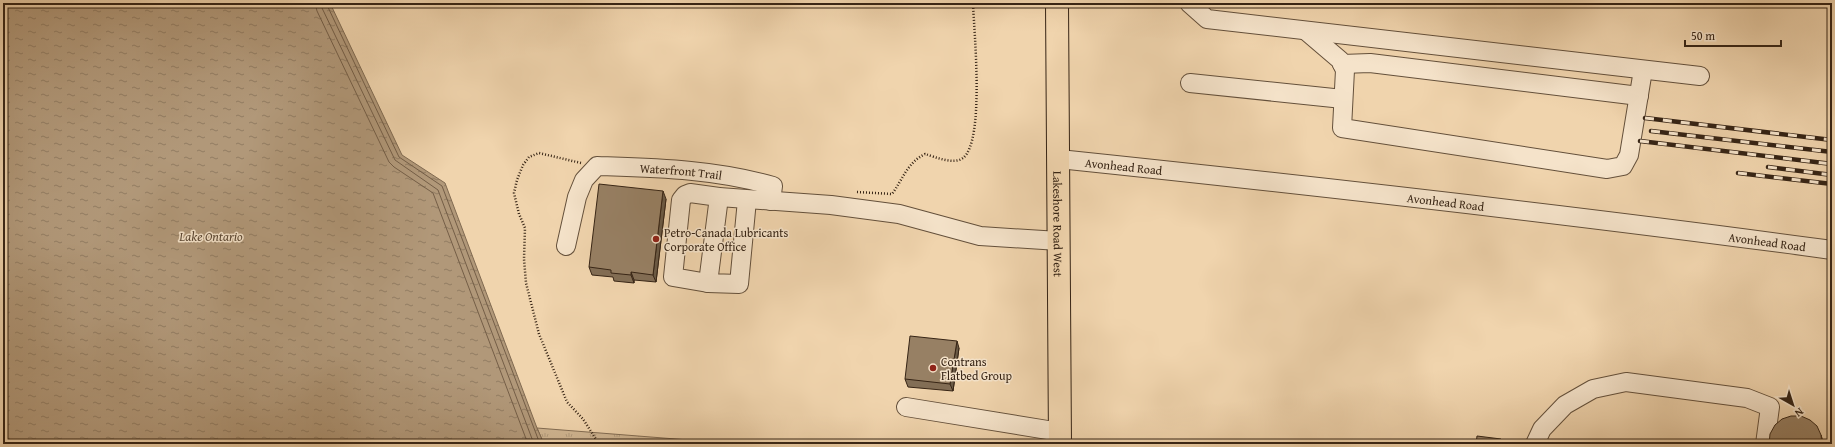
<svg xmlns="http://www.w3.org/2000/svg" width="1835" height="447" font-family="'Gentium Book Plus',serif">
<defs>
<pattern id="grass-tufts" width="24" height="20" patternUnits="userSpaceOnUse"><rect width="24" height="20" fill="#d0b693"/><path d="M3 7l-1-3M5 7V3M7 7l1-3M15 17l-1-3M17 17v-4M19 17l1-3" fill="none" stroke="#b39c7e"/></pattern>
<pattern id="water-ripples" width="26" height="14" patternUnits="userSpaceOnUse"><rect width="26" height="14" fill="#b19879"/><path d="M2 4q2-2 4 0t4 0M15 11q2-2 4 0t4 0" fill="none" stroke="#917c62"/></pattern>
</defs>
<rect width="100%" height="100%" fill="#f0d4ad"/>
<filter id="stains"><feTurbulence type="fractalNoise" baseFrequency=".005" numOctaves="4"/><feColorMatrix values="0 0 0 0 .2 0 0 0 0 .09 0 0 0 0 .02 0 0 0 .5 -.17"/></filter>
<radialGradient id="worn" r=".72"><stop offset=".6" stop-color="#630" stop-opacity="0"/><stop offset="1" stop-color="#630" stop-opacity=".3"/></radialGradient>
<path fill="url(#grass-tufts)" stroke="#836d54" d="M537,428l202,16h-195z"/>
<path fill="url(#water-ripples)" stroke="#806a51" d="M3,3h327l72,152 43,28 92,245 7,16h-541z"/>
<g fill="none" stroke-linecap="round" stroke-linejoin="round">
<path stroke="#745e47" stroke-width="1" d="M315,3l2,8 72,151 5,5 39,26 95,251
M321,3l1,5 73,152 43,30 96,254
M326,3l73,154 43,29 98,258"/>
<g stroke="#64503b" stroke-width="20">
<g id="minor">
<path d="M1189,3l18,16 493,57"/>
<path d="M1306,31l34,29 5,10 -3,58 265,41 16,-3 6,-11 14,-85"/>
<path d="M1342,64l28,-1 269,33"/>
<path d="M1190,83l153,16"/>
<path id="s1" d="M1059,159c258,27 516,56 773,91"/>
<path d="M719,197l-11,86 31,1 8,-84"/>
<path id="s2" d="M566,246l11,-49 7,-17 13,-14c59,2 118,3 176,20l-2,15"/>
<path d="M708,283l-35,-6 8,-77 4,-5 5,-2 29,4 112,8 68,9 81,22 79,5"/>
<path d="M906,407l154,25"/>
<path d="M1535,444l7,-15 23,-24 28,-16 33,-7 121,16 23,9 -5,37"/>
</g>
</g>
<g stroke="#362415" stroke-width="24">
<g id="major">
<path id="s3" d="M1057,3l3,441"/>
</g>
</g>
<path stroke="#362415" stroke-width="2.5" stroke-dasharray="1 2" stroke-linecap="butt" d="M581,163l-42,-10 -10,4 -6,8 -6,15 -3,13 5,21 6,14 -1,31 2,24 13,51 28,68 16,17 16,25
M857,192l35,2c11,-15 15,-31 33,-40 10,3 29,11 38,4 22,-17 11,-126 10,-155"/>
<use href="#minor" stroke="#f5e3ca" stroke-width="18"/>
<use href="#major" stroke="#f0d4ad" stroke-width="22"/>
<g stroke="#362415" stroke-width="4.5">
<path id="rail" d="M1645,118l187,22
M1651,131l181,21
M1640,141l192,23
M1768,167l64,8
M1738,173l94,11"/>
</g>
<use href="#rail" stroke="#f5e3ca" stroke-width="3" stroke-dasharray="9" stroke-linecap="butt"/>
</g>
<path fill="#826e56" stroke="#362415" d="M666,199l-10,83 -22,-2v3l-20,-2 -1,-4 -21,-2 -3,-8z
M959,348l-6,43 -45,-4 -3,-8z"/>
<path fill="#6a5a46" stroke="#362415" d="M663,191l3,8 -10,83 -3,-7z
M631,272l3,8v3l-3,-8z
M957,341l2,7 -6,43 -3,-7z
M1821,435l2,6v3h-1z
M1501,439l2,5h-2z"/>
<path fill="#978064" stroke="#362415" d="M599,184l64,7 -10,84 -22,-3v3l-20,-2v-3l-22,-3z
M910,336l47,5 -7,43 -45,-5z
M1791,416h10l9,4 7,6 4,9 1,9h-53l1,-10 5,-9 7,-6z
M1477,436l24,3v5h-25z"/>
<g fill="#8f2418" stroke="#f5e3ca" stroke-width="1.5">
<circle cx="656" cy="239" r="4"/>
<circle cx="933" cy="368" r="4"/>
</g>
<g text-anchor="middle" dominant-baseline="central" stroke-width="3" stroke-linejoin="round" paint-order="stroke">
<g font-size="12" fill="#362415" stroke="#f5e3ca">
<text stroke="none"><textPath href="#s1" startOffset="65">Avonhead Road</textPath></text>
<text stroke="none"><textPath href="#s2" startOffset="172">Waterfront Trail</textPath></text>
<text stroke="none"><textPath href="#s1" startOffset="389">Avonhead Road</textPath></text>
<text stroke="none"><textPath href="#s3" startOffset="221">Lakeshore Road West</textPath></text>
<text stroke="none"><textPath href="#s1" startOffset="713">Avonhead Road</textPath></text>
</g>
<g font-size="12" fill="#362415" stroke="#f5e3ca" text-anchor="start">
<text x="664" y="232">Petro-Canada Lubricants<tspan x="664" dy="14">Corporate Office</tspan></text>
<text x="941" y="361">Contrans<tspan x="941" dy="14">Flatbed Group</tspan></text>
</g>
<g font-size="13" font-style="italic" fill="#5b4733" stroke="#f5e3ca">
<text x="211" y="236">Lake Ontario</text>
</g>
</g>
<rect width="1835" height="447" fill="none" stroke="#f0d4ad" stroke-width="16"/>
<rect x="4" y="4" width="1827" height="439" fill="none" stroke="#362415" stroke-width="2"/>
<rect x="8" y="8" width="1819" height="431" fill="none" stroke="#362415"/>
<g transform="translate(1793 405) rotate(141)" stroke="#f5e3ca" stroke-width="3" paint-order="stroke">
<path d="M0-3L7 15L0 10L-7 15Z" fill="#362415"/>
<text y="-6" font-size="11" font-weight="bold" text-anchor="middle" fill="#362415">N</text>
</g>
<path d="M1685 40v6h96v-6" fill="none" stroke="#362415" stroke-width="2"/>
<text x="1691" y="40" font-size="12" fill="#362415" stroke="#f5e3ca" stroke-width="3" paint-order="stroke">50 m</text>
<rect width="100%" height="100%" filter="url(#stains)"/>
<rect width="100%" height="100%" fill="url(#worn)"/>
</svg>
